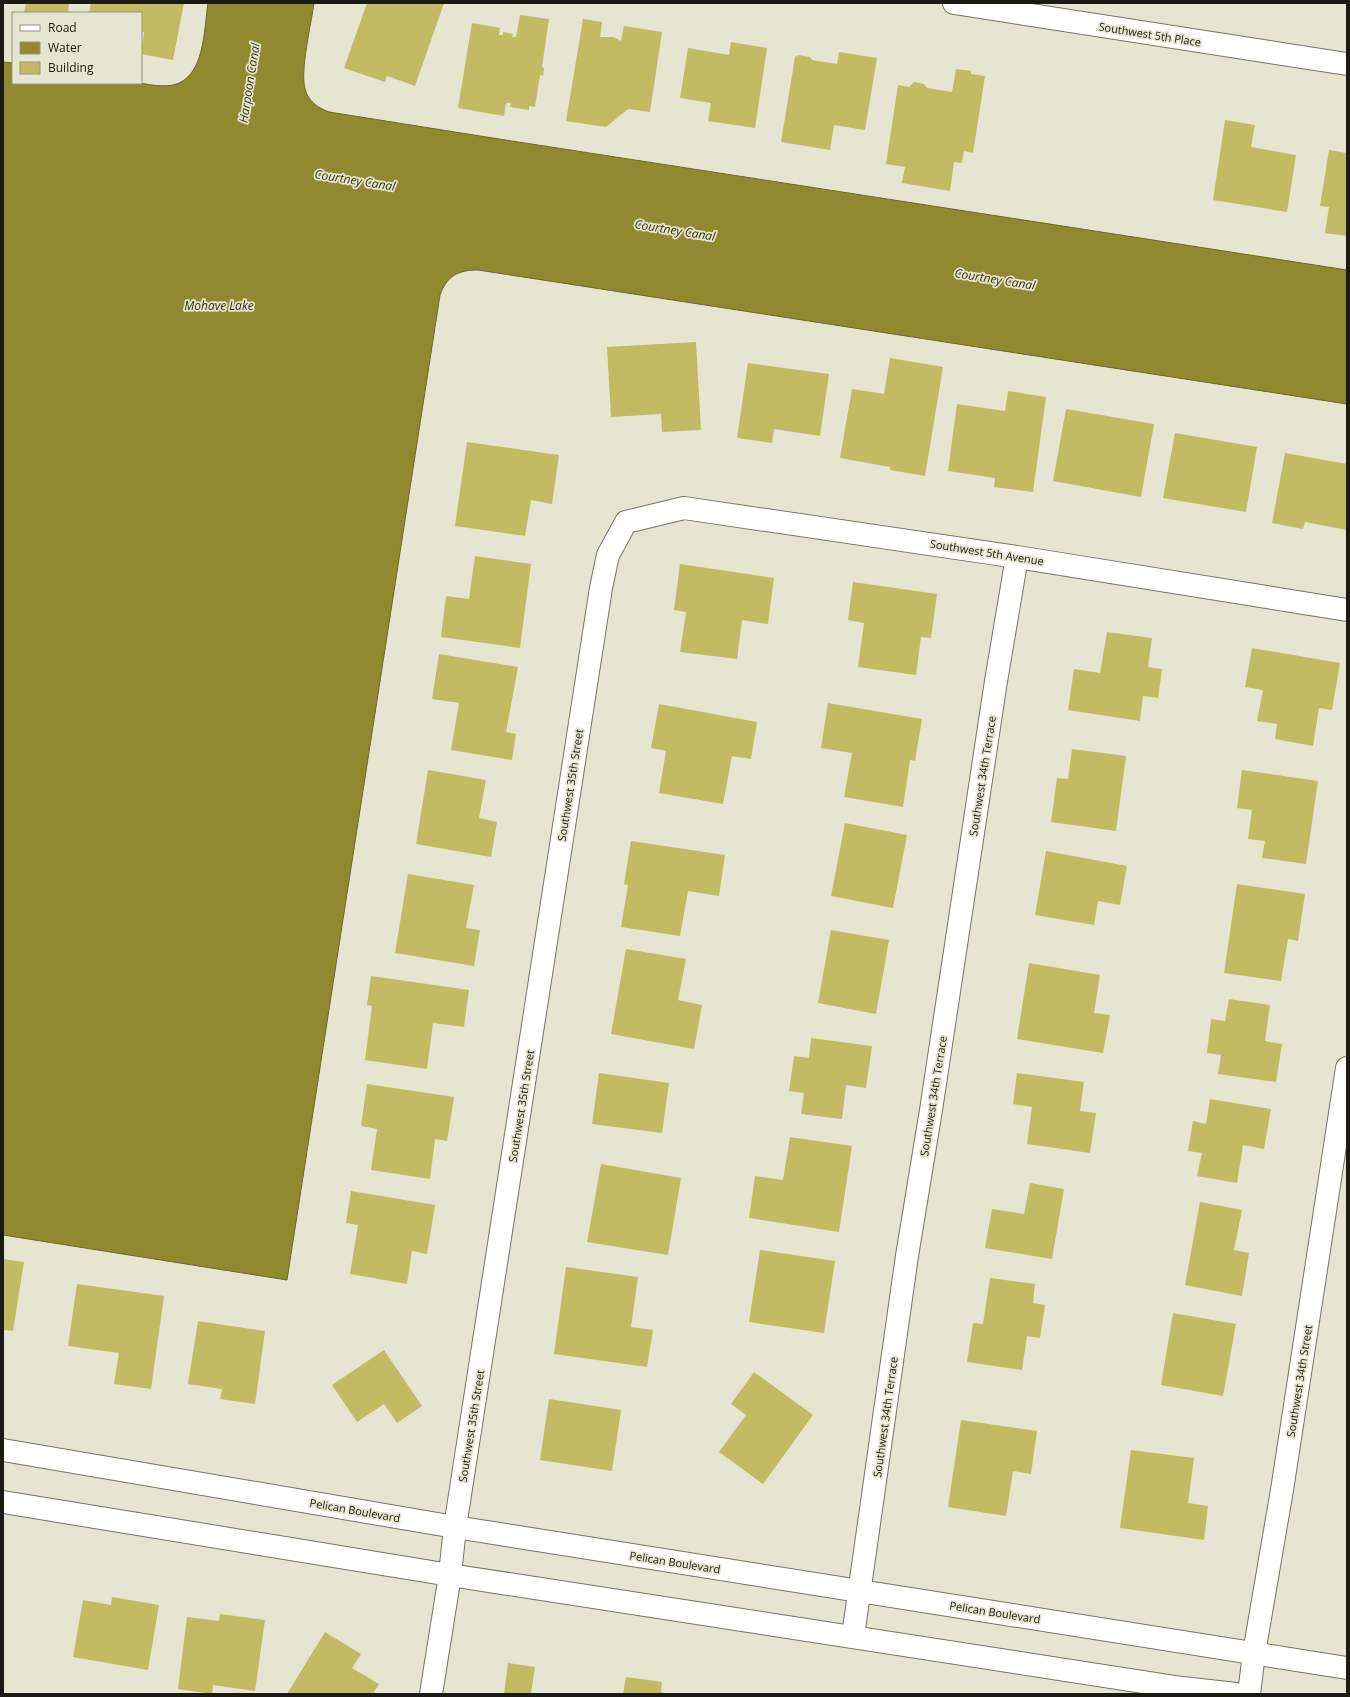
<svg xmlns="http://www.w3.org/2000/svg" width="1350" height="1697" font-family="'Open Sans',sans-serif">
<rect width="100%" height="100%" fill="#e6e5d1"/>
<path fill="#91892f" stroke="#6e6827" d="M208,3h106c-3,22 -14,67 -9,86 3,12 13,19 24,23l170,27 848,131v134l-869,-134c-20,0 -31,6 -38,25l-153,985 -284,-45v-1173l10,1v20h127c11,2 22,4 33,2 32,-7 31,-56 35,-82z"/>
<path fill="#c2bb63" d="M26,3h43l-1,10h-44z
M91,3h93l-11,57 -32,-6 3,-22 -3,-1v-18h-52z
M367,3h77l-29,83 -28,-10 -2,6 -41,-14z
M520,15l29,4 -7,48 2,1 -1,8 -3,-1 -5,32 -6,-1v4l-19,-3 1,-4h-5l-2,13 -46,-8 14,-85 28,5 -1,7h4v-3l10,2 -1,3h4z
M583,19l19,3 -2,15h14l7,4 3,-15 38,6 -12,80 -22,-3 -22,18 -40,-6z
M731,42l36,6 -12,80 -47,-7 3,-18 -31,-5 8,-50 41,7z
M839,52l38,6 -12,72 -31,-5 -4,25 -49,-8 14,-85 3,-2 12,2 2,3 25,4z
M956,69l15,2v3l14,2 -12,77 -9,-2 -2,12 -8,-1 -4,29 -48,-8 3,-16 -19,-3 12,-79 11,2 5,-5 10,2 3,4 25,4z
M1225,120l30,5 -4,22 45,8 -9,57 -74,-12z
M1329,150l18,3v83l-22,-3 4,-26 -9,-1z
M696,342l5,88 -39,2 -1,-18 -50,3 -4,-70z
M890,358l53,9 -18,109 -35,-6v-3l-50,-9 12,-69 32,5z
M748,363l81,11 -9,62 -46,-7 -2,14 -35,-5z
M1008,391l38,6 -13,95 -39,-5 1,-9 -47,-7 9,-67 48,7z
M1066,409l88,15 -13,73 -88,-16z
M1175,433l82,14 -11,65 -83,-14z
M467,442l92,13 -7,49 -21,-4 -6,36 -70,-10z
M1285,453l62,11v66l-42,-8 -2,7 -31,-6z
M475,556l56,8 -11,84 -79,-11 5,-41 23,3z
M680,564l94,14 -6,46 -26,-4 -5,39 -57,-7 6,-40 -12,-2z
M853,582l84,12 -6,44 -10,-1 -5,38 -58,-8 6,-44 -16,-3z
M1107,632l45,6 -4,29 14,2 -4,29 -15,-2 -3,25 -72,-11 6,-41 26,4z
M1252,648l88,15 -8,47 -13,-2 -6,38 -38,-7 2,-15 -20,-3 6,-31 -18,-3z
M439,654l79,13 -12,65 10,2 -4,26 -61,-10 8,-47 -27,-4z
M828,703l94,16 -7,42 -5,-1 -7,47 -59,-10 8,-44 -31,-5z
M659,704l98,18 -6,37 -19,-3 -9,48 -64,-11 7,-42 -15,-3z
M1072,749l54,7 -10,75 -65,-9 6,-44 11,1z
M428,770l58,10 -7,38 18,4 -6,35 -75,-13z
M1242,770l76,11 -12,83 -44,-6 3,-17 -17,-2 4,-29 -15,-2z
M845,823l62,12 -14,73 -62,-12z
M631,841l94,14 -6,41 -31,-5 -8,45 -59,-9 7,-42 -4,-1z
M1046,851l81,15 -7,39 -22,-4 -4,24 -59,-10z
M408,874l66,11 -8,43 14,2 -6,36 -79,-13z
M1237,884l68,10 -7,47 -10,-2 -7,42 -57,-8z
M831,930l58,10 -13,74 -58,-11z
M626,949l60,10 -8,41 24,5 -8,44 -83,-15z
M1029,963l71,12 -6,38 16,2 -7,38 -86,-14z
M371,976l98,14 -5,37 -31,-4 -6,46 -62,-9 7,-54 -5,-1z
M1229,999l41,6 -5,36 17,3 -6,38 -58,-8 3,-19 -14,-2 4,-34 14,2z
M811,1038l61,8 -6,42 -20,-3 -4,34 -41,-5 3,-21 -15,-2 5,-35 15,2z
M599,1073l70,10 -7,50 -70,-9z
M1017,1073l67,9 -4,29 16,2 -6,40 -63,-9 5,-37 -19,-3z
M367,1084l87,13 -7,44 -12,-2 -5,40 -59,-9 6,-41 -16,-3z
M1210,1099l61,10 -7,40 -21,-4 -6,38 -40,-7 5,-23 -14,-2 5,-30 13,3z
M790,1137l62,9 -13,86 -90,-14 6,-42 28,4z
M601,1164l80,14 -13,77 -81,-13z
M1030,1183l34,6 -12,70 -67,-11 7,-39 32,5z
M351,1191l84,14 -8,49 -15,-3 -5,33 -57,-10 8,-49 -12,-2z
M1200,1202l42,8 -8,40 15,3 -7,43 -57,-11z
M760,1250l75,11 -11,72 -75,-11z
M3,1259l21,3 -11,69 -10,-1z
M566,1267l72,10 -7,50 22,3 -6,37 -93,-13z
M990,1278l45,6 -2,19 12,2 -5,33 -13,-2 -5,34 -55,-8 6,-39 10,1z
M77,1284l87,12 -13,93 -37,-5 5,-31 -51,-7z
M1173,1313l63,11 -13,72 -62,-11z
M198,1321l67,10 -10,73 -35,-5 2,-10 -34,-5z
M384,1350l38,56 -25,17 -13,-19 -27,18 -25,-37z
M754,1372l59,43 -50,69 -44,-32 27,-37 -15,-11z
M549,1399l72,11 -9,61 -72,-11z
M961,1420l76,11 -6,43 -18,-3 -7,45 -58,-9z
M1131,1450l63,8 -6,45 20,3 -4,34 -84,-12z
M112,1597l47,8 -11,65 -75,-13 10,-57 28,5z
M220,1614l45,6 -10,71 -42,-6 -1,9 -34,-5 9,-72 32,4z
M325,1632l36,22 -9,14 27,16 -6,10h-86z
M508,1663l27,4 -4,27h-27z
M626,1677l36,5 -1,10 7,2h-45z"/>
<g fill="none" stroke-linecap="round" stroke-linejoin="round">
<g stroke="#767564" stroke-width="24">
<path id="minor" d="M954,3l393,61
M3,1450l452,77 892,141
M3,1502l447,73 732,113 54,6
M853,1636l54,-380 24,-146 65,-429 21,-124
M431,1694l19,-119 5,-48 146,-939 7,-33 18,-33 58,-14 333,49 330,53
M1249,1694l5,-41 28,-163 65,-422"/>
</g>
<use href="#minor" stroke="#fff" stroke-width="22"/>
</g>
<g text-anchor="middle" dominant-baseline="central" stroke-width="3.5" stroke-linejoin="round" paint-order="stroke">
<g font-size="11" fill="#1b1a13" stroke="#e6e5d1">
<text transform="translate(1150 34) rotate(9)">Southwest 5th Place</text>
<text transform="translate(987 552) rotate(9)">Southwest 5th Avenue</text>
<text transform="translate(982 776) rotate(-81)">Southwest 34th Terrace</text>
<text transform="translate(570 785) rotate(-81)">Southwest 35th Street</text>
<text transform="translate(933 1096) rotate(-81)">Southwest 34th Terrace</text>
<text transform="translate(521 1106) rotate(-81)">Southwest 35th Street</text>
<text transform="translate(1299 1381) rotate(-81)">Southwest 34th Street</text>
<text transform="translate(885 1417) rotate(-82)">Southwest 34th Terrace</text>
<text transform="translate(471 1426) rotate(-81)">Southwest 35th Street</text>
<text transform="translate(355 1510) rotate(10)">Pelican Boulevard</text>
<text transform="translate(675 1562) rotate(9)">Pelican Boulevard</text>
<text transform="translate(995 1612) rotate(9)">Pelican Boulevard</text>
</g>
<g font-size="12" font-style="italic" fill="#333008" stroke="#e6e5d1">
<text transform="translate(249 83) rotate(-81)">Harpoon Canal</text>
<text transform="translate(355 180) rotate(9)">Courtney Canal</text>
<text transform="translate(675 230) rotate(9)">Courtney Canal</text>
<text transform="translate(995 279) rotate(9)">Courtney Canal</text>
<text x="219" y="305">Mohave Lake</text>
</g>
</g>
<rect width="1350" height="1697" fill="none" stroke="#1b1a13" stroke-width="8"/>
<rect x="12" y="12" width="130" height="72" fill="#e6e5d1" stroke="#959485"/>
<rect x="20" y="25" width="20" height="6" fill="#ffffff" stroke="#959485"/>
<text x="48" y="32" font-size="12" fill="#1b1a13">Road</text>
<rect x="20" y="42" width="20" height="12" fill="#91892f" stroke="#959485"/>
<text x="48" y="52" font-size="12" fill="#1b1a13">Water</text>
<rect x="20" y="62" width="20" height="12" fill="#c2bb63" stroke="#959485"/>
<text x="48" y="72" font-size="12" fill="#1b1a13">Building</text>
</svg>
